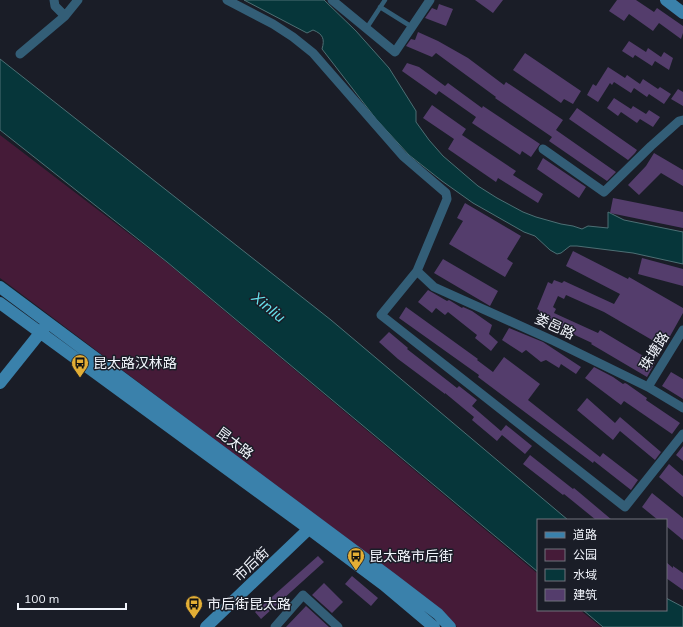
<svg xmlns="http://www.w3.org/2000/svg" width="683" height="627" font-family="Mulish,'Noto Sans SC',sans-serif">
<rect width="100%" height="100%" fill="#1a1d27"/>
<path fill="#451b38" d="M0,135l166,127 372,312v36h42l21,17h-144l-11,-13 -446,-336z"/>
<path fill="#06363a" stroke="#4d6f74" d="M244,0h80l32,31 33,37 27,43v11l13,18 14,16 35,30 19,12 26,14 13,5 25,7 12,2 9,3 6,-3 20,2v-16l16,8 59,12v32l-50,-11 -56,-7h-7l-9,7 -4,1 -7,-4 -15,-14 -11,-4 -51,-29 -31,-22 -33,-26 -33,-36 -54,-70c3,-10 1,-15 -9,-19l-6,3z
M0,59l331,261 237,200h-30v52l-371,-310 -167,-132z
M666,598l17,9v20h-80l-20,-17h83z"/>
<path fill="#543d6c" d="M475,0h28l-10,13z
M617,0h19l18,12 3,-4 26,18v7l-2,6 -22,-16 -6,8 -24,-17 -5,7 -15,-10z
M439,4l14,5 -7,17 -21,-8 7,-10 5,2z
M418,32l20,9 30,17 36,27 2,-3 57,38 -7,10 60,42 -9,9 -58,-40 3,-4 -57,-39 1,-1 -60,-44 -4,4 -26,-11 5,-7 4,1z
M629,41l17,11 2,-4 13,9 3,-5 9,6 -4,12 -14,-9 -3,5 -17,-11 -2,3 -11,-7z
M525,53l56,38 -8,13 -9,-5 -3,4 -48,-33z
M407,63l12,4 26,19 3,-3 34,25 1,-2 57,38 -9,13 -9,-6 -2,4 -48,-32 4,-6 -37,-26 -3,4 -34,-24z
M608,67l17,11 2,-3 13,9 3,-5 15,10 2,-2 11,7 -7,10 -15,-10 -2,3 -13,-9 -3,5 -17,-11 -2,3 -2,-2 -12,19 -11,-7 6,-11 3,2z
M678,89l5,3v14l-12,-7z
M614,98l17,11 2,-3 13,8 3,-4 11,7 -7,10 -13,-8 -3,4 -16,-11 -3,4 -11,-8z
M432,105l34,24 -4,6 54,36 -3,4 30,19 -5,9 -40,-25 -2,4 -48,-33 6,-10 -31,-21z
M577,108l60,42 -2,3 -7,7 -59,-41z
M654,153l29,17v16l-22,-13 -22,22 -11,-10 18,-19z
M543,158l43,29 -7,11 -42,-29z
M613,198l70,14v16l-73,-15z
M465,203l56,33 -14,23 6,4 -8,14 -56,-33 14,-23 -6,-3z
M573,251l55,28 1,-2 54,31v5l-19,34 -60,-35 -38,-17 -2,4 -6,-3 -5,11 3,2 -2,4 44,20 2,-3 55,33 -8,14 -56,-33 1,-1 -45,-21 -7,-8 -1,-4 -2,-1 11,-27 4,2 2,-4 8,3 2,-2 50,23 6,-10 -54,-28z
M642,258l41,11v17l-45,-12z
M443,259l55,32 -8,15 -56,-33z
M428,290l19,11 2,-1 13,8 1,-1 9,4 20,14 -3,9 9,8 -7,9 -16,-13 2,-3 -29,-23 -3,3 -9,-7 -4,5 -14,-11z
M406,307l72,52 -1,1 16,12 11,-15 36,27 -12,16 72,57 3,-4 35,27 -7,10 -37,-29 -1,2 -115,-86 1,-2 -80,-57z
M509,328l34,14 38,25 -5,7 -15,-10 -2,4 -13,-8 -5,2 -15,-12 -4,3 -20,-13z
M389,332l19,16 -1,1 50,39 2,-2 18,14 -5,6 29,25 5,-6 26,21 -7,8 -23,-19 -5,6 -25,-21 2,-3 -29,-24v1l-47,-35 -19,-17z
M594,367l19,10 10,7 2,-1 2,1 20,14 -1,2 34,23 -8,11 -48,-33 -3,4 -36,-27z
M671,372l12,7v20l-21,-13z
M587,398l28,25 5,-6 41,35 -6,8 -35,-29 -7,9 -36,-30z
M683,446v15l-7,-6z
M530,455l43,34 1,-1 38,32h-16l-32,-26 -1,1 -40,-31z
M669,464l14,12v21l-24,-20z
M652,493l31,25v22l-17,-14v-6h-8l-16,-13z
M318,556l6,6 -63,57 -6,-7z
M666,562l7,6v-2l10,7v17l-17,-12z
M352,576l26,22 -7,8 -26,-22z
M324,583l19,19 -11,11 -20,-18z
M306,606l23,21h-43z"/>
<g fill="none" stroke-linecap="round" stroke-linejoin="round">
<path stroke="#335e77" stroke-width="4.5" d="M380,7l32,20
M366,29l19,-29"/>
<path stroke="#335e77" stroke-width="9" d="M227,0l46,24 20,13 20,16 90,103 43,37 1,6 -30,72 -36,44 244,192 58,-73
M332,0l63,52 35,-52
M65,16l13,-16
M20,54l45,-38 -10,-10 -1,-6
M543,149l61,43 47,-46 28,-25 4,-1
M417,271l17,16 120,54 94,46 35,21
M648,387l35,-57
M275,627l28,-32 35,32"/>
<path stroke="#3a81ab" stroke-width="12" d="M666,0l17,13
M0,287l391,291 47,36 12,13
M0,303l309,226 75,56 50,42
M0,383l44,-55
M206,627l109,-104"/>
</g>
<defs>
<g id="bus-pin" transform="scale(0.9)"><path d="M0 17L-7.5 6A9.5 9.5 0 1 1 7.5 6Z" fill="#e3ae35" stroke="#1a1d27"/><path d="M-5-6H5V4H4V6H2V4H-2V6H-4V4H-5ZM-3.5-4V0h7V-4ZM-3.5 1.2v1.5H-2V1.2ZM2 1.2v1.5H3.5V1.2Z" fill="#111"/></g>
</defs>
<g fill-rule="evenodd">
<use href="#bus-pin" x="80" y="363"/>
<use href="#bus-pin" x="356" y="556"/>
<use href="#bus-pin" x="194" y="604"/>
</g>
<g text-anchor="middle" dominant-baseline="central" stroke-width="3" stroke-linejoin="round" paint-order="stroke">
<g font-size="14" fill="#f2f5fc" stroke="#1a1d27">
<text transform="translate(555 326) rotate(25)">娄邑路</text>
<text transform="translate(654 351) rotate(-58)">珠塘路</text>
<text transform="translate(235 443) rotate(37)">昆太路</text>
<text transform="translate(251 564) rotate(-43)">市后街</text>
</g>
<g font-size="14" fill="#f2f5fc" stroke="#1a1d27" text-anchor="start">
<text x="93" y="363">昆太路汉林路</text>
<text x="369" y="556">昆太路市后街</text>
<text x="207" y="604">市后街昆太路</text>
</g>
<g font-size="15" font-style="italic" fill="#67e2ec" stroke="#1a1d27">
<text transform="translate(269 307) rotate(39)">Xinliu</text>
</g>
</g>
<rect x="537" y="519" width="130" height="92" fill="#1a1d27" stroke="#70737c"/>
<rect x="545" y="532" width="20" height="6" fill="#3a81ab" stroke="#70737c"/>
<text x="573" y="539" font-size="12" fill="#f2f5fc">道路</text>
<rect x="545" y="549" width="20" height="12" fill="#451b38" stroke="#70737c"/>
<text x="573" y="559" font-size="12" fill="#f2f5fc">公园</text>
<rect x="545" y="569" width="20" height="12" fill="#06363a" stroke="#70737c"/>
<text x="573" y="579" font-size="12" fill="#f2f5fc">水域</text>
<rect x="545" y="589" width="20" height="12" fill="#543d6c" stroke="#70737c"/>
<text x="573" y="599" font-size="12" fill="#f2f5fc">建筑</text>
<path d="M18 603v6h108v-6" fill="none" stroke="#f2f5fc" stroke-width="2"/>
<text x="24" y="603" font-size="12" fill="#f2f5fc" stroke="#1a1d27" stroke-width="3" paint-order="stroke">100 m</text>
</svg>
